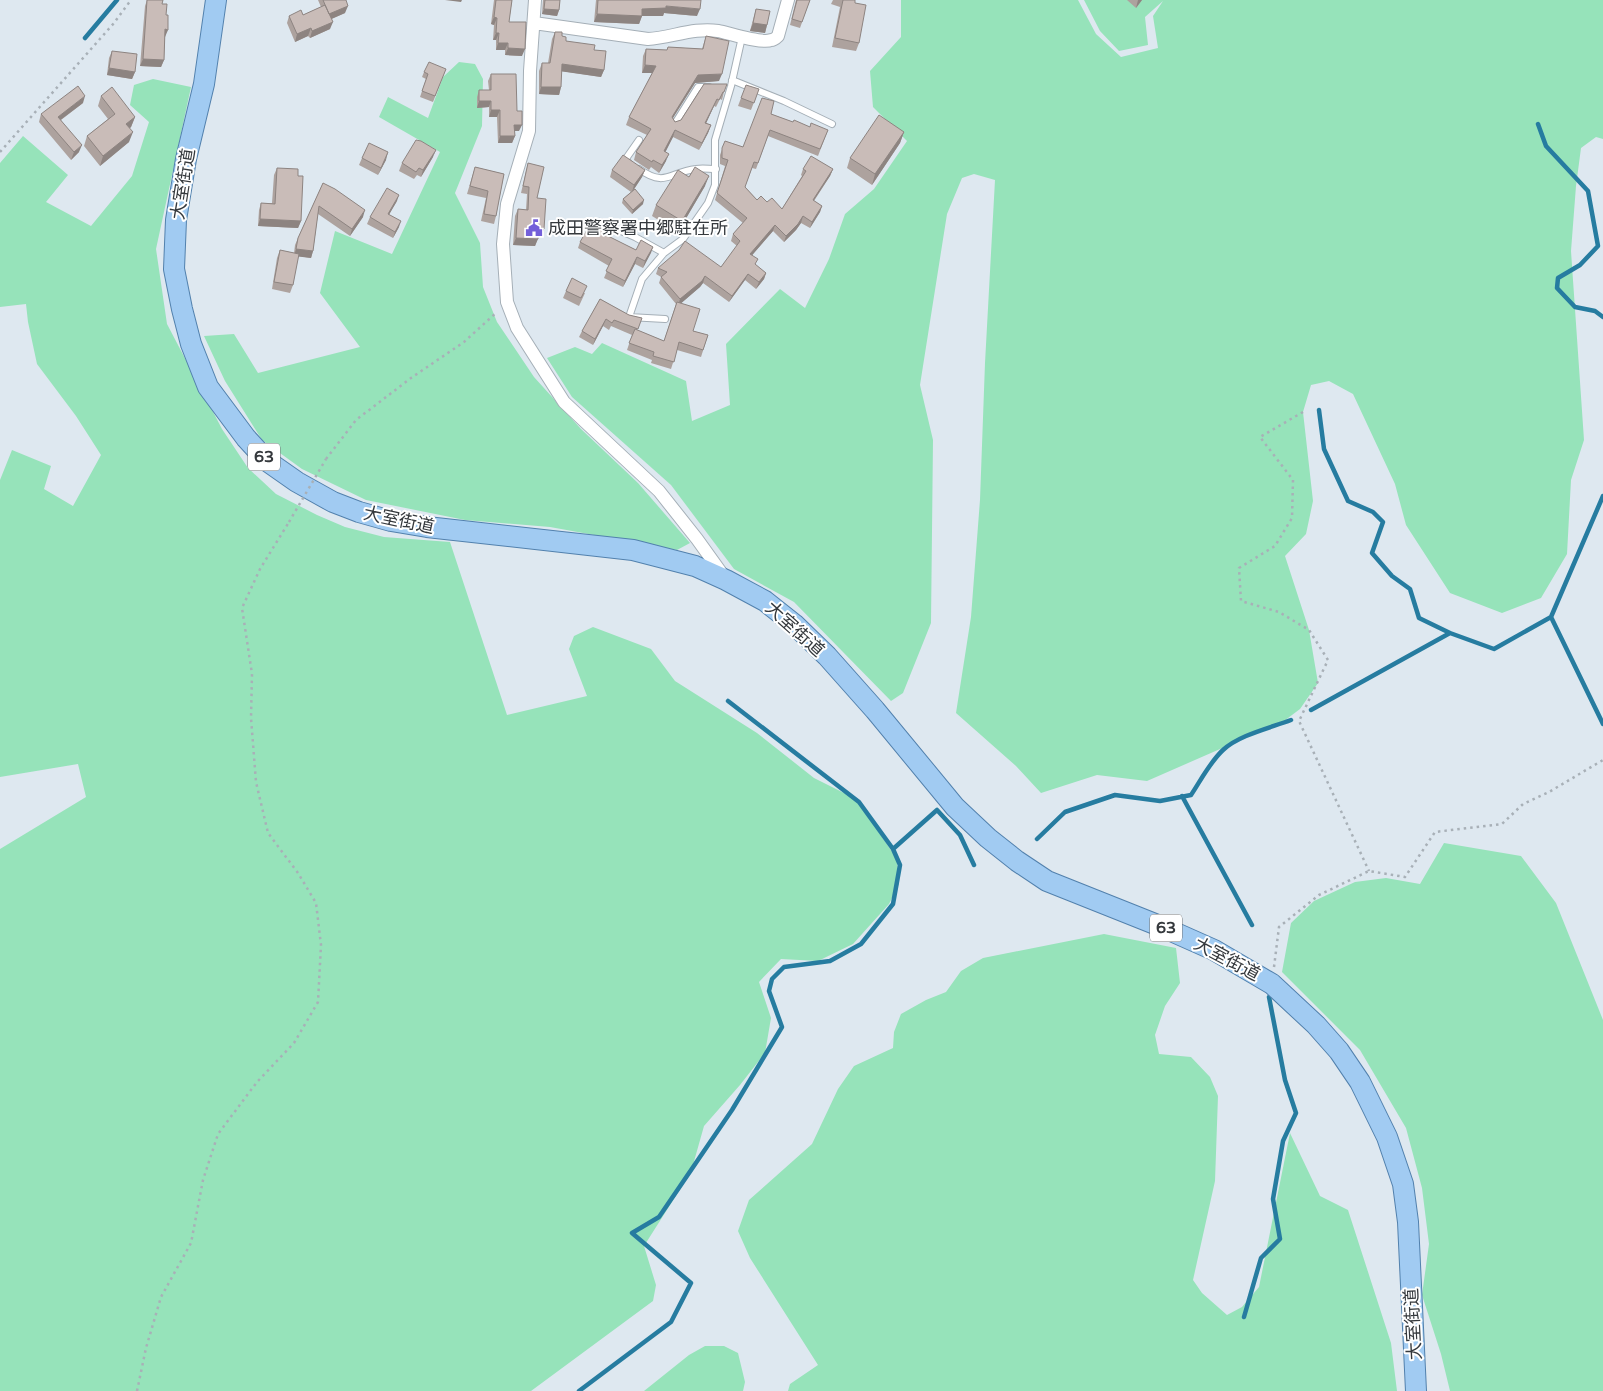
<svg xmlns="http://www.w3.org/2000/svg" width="1603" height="1391" font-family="'Varela Round','Noto Sans JP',sans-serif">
<rect width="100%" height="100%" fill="#dee8f0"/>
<path fill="#96e3ba" d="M901,0h177l18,34 25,23 37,-9 -5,-32 10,-15 -18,16 3,28 -29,6 -19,-20 -16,-31h519v139l-7,-2 -15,11 -5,38 -5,65 13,189 -13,40 -4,74 -26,44 -39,15 -52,-20 -44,-68 -11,-41 -42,-90 -24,-13 -18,4 -8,27 10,89 -7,33 -21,22 24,74 9,53 -18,26 -16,12 -137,60 -50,-6 -56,18 -25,-27 -60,-53 15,-96 9,-117 5,-137 10,-183 -21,-6 -12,4 -15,36 -27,171 13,55 -2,183 -28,70 -12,8 -97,-99 -60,-33 -63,-84 -99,-88 -25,-39 28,-11 17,7 10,-11 84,38 6,40 38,-16 -4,-61 54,-55 25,19 24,-49 16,-45 29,-25 33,-48 -34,-34 -3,-36 31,-34z
M459,62l16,2 8,15 -1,47 -27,67 25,50 3,44 14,35 37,55 47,52 57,54 52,60 -13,7 -127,-23 -85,-7 -99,-20 -64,-31 -40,-29 -37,-59 -21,-45 30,-2 24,39 102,-26 -40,-54 15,-62 57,23 48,-102 -61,-35 9,-20 40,21 15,-41z
M153,79l38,8 -35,162 11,75 55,105 26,39 28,26 41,21 28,12 39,10 66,5 57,173 80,-19 -18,-47 5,-13 19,-9 58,22 24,32 82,52 57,45 42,21 41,60 2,25 -10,20 -36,40 -35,17 -37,-2 -22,23 12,36 -6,35 -25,32 -36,41 -13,46 -47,74 12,39 -3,16 -122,90h-531v-542l86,-52 -8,-33 -78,13v-297l12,-30 39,16 -7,23 29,17 28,-51 -25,-39 -39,-52 -9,-42 -2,-18 -26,3v-144l23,-27 45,39 -22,27 45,24 41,-50 17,-54 -19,-17 4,-20z
M1444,843l77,13 35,47 47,117v371h-153l-9,-37 -19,-59 7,-51 -7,-56 -16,-60 -46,-78 -78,-78 9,-49 23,-22 41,-19 31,-4 34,6z
M1104,934l72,14 4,35 -15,23 -10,29 4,19 32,3 19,20 8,19 -3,85 -22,99 9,13 25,22 15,-8 17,-20 31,-154 30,63 28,14 43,133 6,48h-609l2,-7 28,-19 -68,-107 -12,-27 11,-31 63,-56 26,-55 16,-23 39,-18 1,-16 7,-18 25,-14 20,-8 15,-21 22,-13z
M705,1346h19l14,7 7,29 -2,9h-99l45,-36z"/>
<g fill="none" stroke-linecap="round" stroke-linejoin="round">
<path stroke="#267ca0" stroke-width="4.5" d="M85,38l32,-38
M1538,124l8,22 42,45 10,55 -18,19 -22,13 -1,10 18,19 20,4 8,6
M1319,410l5,39 24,52 25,11 10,10 -11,31 20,23 18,13 9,29 31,15
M1551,617l52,107
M728,701l131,101 34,47
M1311,710l139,-77 44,16 57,-32 52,-121
M1182,796l70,129
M1037,839l28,-27 50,-17 45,6 31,-6c10,-15 19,-33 32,-45 16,-15 47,-22 68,-30
M1244,1317l17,-59 19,-19 -7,-40 10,-58 13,-28 -11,-33 -16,-83
M579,1391l92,-69 20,-39 -59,-50 27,-16 73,-107 50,-83 -13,-36 3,-12 12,-12 46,-6 31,-17 32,-40 7,-39 -7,-16 44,-39 23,25 14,30"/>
<g stroke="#a5afb7" stroke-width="8">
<path id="lane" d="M732,80l52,21 48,23
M674,125l24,-38h11
M628,162l-3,-2 14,-20
M639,169c27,19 30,3 57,0 6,-1 13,0 20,0
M600,222l35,15 29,16
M665,319l-36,-2 13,-38 22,-26 19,-14 25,-36 7,-18v-45l16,-54 11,-49"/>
</g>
<g stroke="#a5afb7" stroke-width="14">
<path id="street" d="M535,0l-5,71 -1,60 -22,73 -4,40 4,58 10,26 47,74 95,89 38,48 28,39
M534,23l114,16c22,-1 47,-12 70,-8 11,2 44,13 53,9 3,0 5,-2 7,-4l10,-36"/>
</g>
<g stroke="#5281ad" stroke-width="22">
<path id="primary" d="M216,0l-12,84 -18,75 -10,61 -2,49 8,40 9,35 17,43 38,51 21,23 30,21 36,20 26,10 32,9 36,6 206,23 62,16 31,14 39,21 29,23 33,32 48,54 80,97 33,31 29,23 30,20 113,45 54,24 58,34 44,41 23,26 21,31 27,55 16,47 5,38 8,169"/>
</g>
<path stroke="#a8b0b7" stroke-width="2.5" stroke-dasharray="2.5 4" stroke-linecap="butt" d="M0,152l114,-129 17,-23
M1303,412l-43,25 33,43 -1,38 -17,28 -36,22 2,33 38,11 30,18 19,30 -29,61 70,150
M326,459l30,-39 55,-42 53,-36 33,-30
M1274,967l5,-40 40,-32 50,-24 36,6 30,-45 67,-8 21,-20 26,-12 54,-32
M137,1391l9,-43 15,-51 30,-54 12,-63 15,-46 39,-52 37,-39 24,-41 3,-57 -5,-42 -18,-30 -30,-40 -12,-51 -5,-64 1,-44 -10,-66 18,-39 29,-47"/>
<use href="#lane" stroke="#fff" stroke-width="6"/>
<use href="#street" stroke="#fff" stroke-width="12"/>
<use href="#primary" stroke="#a1cbf2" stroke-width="20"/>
<path stroke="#a8b0b7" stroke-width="2.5" stroke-dasharray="2.5 4" stroke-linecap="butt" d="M289,522l37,-63"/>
</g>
<path fill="#ada29e" d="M147,0l15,4 4,11 -2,45 -3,7 -21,-1 5,-60z
M318,0h28l-1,13 -14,6 -1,10 -20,9 -2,-2 -13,6 -8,-19 2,-7 14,-1 18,-8z
M494,0h18l-3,22 13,34 -17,-1v-5h-9v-10h-3l1,-15 -3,-1z
M543,0h17l-1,10 -2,6 -15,-2z
M596,0h2l99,16 -33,-3 -1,3h-21l-3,8 -45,-2z
M796,0h14l-10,28 -10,-3z
M833,0h22v3l4,40 -3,8 -24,-4 8,-40 -9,-3z
M1127,0h15l-6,8z
M756,9l11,16 -2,8 -15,-2 4,-15z
M555,32l7,4 4,5 28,9 10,20 -3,7 -40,-6v16l-2,8 -20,-1v-23l3,-8h6l4,-24z
M706,36l13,45 -24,2 -22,35 2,4 6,-2 23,-36 20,8 -2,8 -2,-1 -4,8 -2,-1 -8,17 5,2 -3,8 -9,17 -26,-13 -8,15 1,9 -7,12 -8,-6 -2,3 -15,-10 2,-8 11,-17 -21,-10 3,-8 23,-44h-10l1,-17 3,-7 21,1 1,-3 34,2z
M112,51l23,21 -3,7 -25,-4 2,-17z
M446,69l-13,33 -13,-5 6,-18 -4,-2 2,-5z
M491,74l26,37 2,20h-5l1,5 -3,7h-14l-1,-26h-8v-10l-12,1v-11l2,-7h10l-1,-9z
M759,89l-8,21 -13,-4 3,-8z
M101,96l34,21 -4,10 -1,1 -1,14 -29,24 -16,-20 3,-10 21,-17 -10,-13z
M83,103l-22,17 18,32 -8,8 -32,-38 2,-8z
M771,114l22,8 17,5 18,3 -10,26 -50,-20 -12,33 -4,-1 -7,19 12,13 10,2 15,7 20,-33 -1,-1 2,-6h30l-3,7 -16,25 8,5 -2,6 -10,16 -9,-5 -5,7 -12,12 -11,-11 -21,24 4,10 10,8 -2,6 -8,10 -11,-9 -16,22 -26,-19 -3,4 -19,16 12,28 15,4 -7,22 -24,-7 -6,19 -20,-6 1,-3 -25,-10 5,-15 -21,-9 -2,4 -6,-4 -10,19 -14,-8 3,-6 18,-32 29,16 13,3 -5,12 27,11 12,-37 -17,-21 2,-6 -5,-3 2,-6 63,-1 16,-21 -6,-5 2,-7 10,-11 -28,-23 10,-34 -5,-2v-9l5,-14 18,6z
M904,132l-4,11 -28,42 -25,-17 3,-10z
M433,157l-12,20 -4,-2 -3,4 -15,-8 3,-8z
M362,158l24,2 -8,15 -19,-10z
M528,163l9,35 7,31 -3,8h-3l-3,9 -22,-1 2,-29 3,-7 8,1 1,-16 -6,-1 5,-22z
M475,167l29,7 -8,42 -2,8 -13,-3 5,-23 -19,-4z
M277,168l21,8 3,45 -3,7 -40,-2 1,-16 2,-7h11l2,-28z
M612,170h33l-3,7 -9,14 10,13 -11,10 -10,-11 1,-4 8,-7 -21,-15z
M689,177l16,9 -27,46 -26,-16 4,-11z
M323,183l40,34 -13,19 -32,-22 -5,37 -2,7 -13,-2 -5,29 -3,8 -18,-4 5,-31 3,-8 14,3 1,-8 3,-7z
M397,201l-8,13 10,13 -6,11 -26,-14 3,-7z
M608,234l-1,2 29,14 17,-3 -10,21 -8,-4 -12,23 -19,-9 5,-12 -31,-18 2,-6z
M566,291l19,2 -6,13 -16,-8z"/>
<path fill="#8d8481" d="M445,0h17l-1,2z
M1138,0h4l-6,8z
M348,6l-3,7 -18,8 2,-7z
M666,6l34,3 -3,7 -33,-3 -1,3h-23l2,-7z
M544,9l15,1 -2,6 -15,-2z
M597,14l45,2 -3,8 -45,-2z
M494,17l3,1 -3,7 -3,-1z
M333,22l-3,7 -20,9 2,-7z
M753,23l14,2 -2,8 -15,-2z
M311,28l-3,8 -13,6 2,-8z
M165,29l3,1 -3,7h-3z
M496,33h3l-3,7h-3z
M498,43h10l-3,7h-9z
M508,48l17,1 -3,7 -17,-1z
M143,59l21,1 -3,7 -21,-1z
M562,64l42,6 -3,7 -42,-6z
M645,65l11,1 -3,7h-11z
M109,68l26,4 -3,7 -25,-4z
M722,74l-3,7 -24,2 -26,41 3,-7 26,-42z
M541,87h20l-2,8 -20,-1z
M85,96l-2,7 -28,21 3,-7z
M717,99l-3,7 -11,24 2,-7z
M479,101h12l-2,6 -12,1z
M491,110h9l-3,7h-8z
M135,117l-4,10 -8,7 3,-10z
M514,125h8l-3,6h-7z
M711,125l-3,8 -9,17 3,-7z
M675,130l-2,7 -11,22 2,-8z
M133,132l-4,10 -29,24 3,-10z
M904,132l-4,11 -28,42 3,-11z
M500,136h15l-3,7h-14z
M82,145l-3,7 -8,8 3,-8z
M436,150l-3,7 -12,20 2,-7z
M388,152l-2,8 -8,15 3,-7z
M669,154l-3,7 -7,12 3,-8z
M833,169l-3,7 -20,30 3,-6z
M645,170l-3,7 -10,15 2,-7z
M709,176l-4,10 -27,46 4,-11z
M399,195l-2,6 -11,19 2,-6z
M644,200l-1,4 -11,10 1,-4z
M822,206l-2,6 -10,16 2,-6z
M365,210l-2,7 -13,19 2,-7z
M803,216l-2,7 -5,7 -12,12 2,-6z
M260,219l41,2 -3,7 -40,-2z
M401,221l-2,6 -6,11 2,-6z
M775,225l-2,6 -25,29 2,-6z
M538,229h6l-3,8 -6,-1z
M516,238l22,1 -3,7 -22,-1z
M653,247l-2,6 -8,15 2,-7z
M296,249l17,2 -2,7 -17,-2z
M637,257l-2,7 -12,23 2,-6z
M766,273l-2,6 -8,10 3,-7z
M748,274l-3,6 -16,22 3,-6z
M705,276l-2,7 -3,4 -22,19 2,-7z
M606,319l-3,7 -10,19 2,-6z"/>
<path fill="#c9bcb8" stroke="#8d8481" d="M147,0h16l-1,4h5l-1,11h2v15l-3,-1 -1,31 -21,-1z
M323,0h23l2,6 -19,8z
M496,0h16l-3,22h17l-1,27 -17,-1v-5h-10l1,-10h-3l1,-15 -3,-1z
M545,0h15l-1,10 -15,-1z
M598,0h103l-1,9 -34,-3v2l-24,1v7l-45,-2z
M797,0h13l-8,22 -10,-3z
M843,0h12v3l11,2 -7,38 -24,-5z
M325,5l8,17 -21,9 -1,-3 -14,6 -8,-18 12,-6 2,5z
M756,9l14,2 -3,14 -14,-2z
M555,32h7v4l4,1v4l29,4 -1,5 12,1 -2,19 -42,-6 -1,23h-20l1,-24h8z
M706,36l23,5 -7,33 -24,1 -26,42 3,5 6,-2 23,-36h23l-3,8h-1l-4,8 -2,-1 -12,24 6,2 -9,18 -27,-13 -11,21 5,3 -7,11 -9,-5 -1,2 -16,-10 15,-23 -22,-12 27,-51 -11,-1 1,-16 21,1 1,-3 35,2z
M112,51l25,3 -2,18 -26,-4z
M429,62l17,7 -11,27 -13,-5 6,-17 -4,-2z
M491,74h25l1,37h5v14h-8l1,11h-15v-26h-9v-9h-12v-11h12z
M746,85l13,4 -5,14 -13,-5z
M78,86l7,10 -27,21 24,28 -8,7 -33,-38z
M112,87l23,30 -9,7 7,8 -30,24 -16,-20 28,-22 -14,-18z
M762,98l12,3 -3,13 22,8 1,-2 16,7 1,-4 17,7 -8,19 -50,-19 -12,33 -4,-1 -9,25 12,13 4,-4 6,6 5,-4 10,11 24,-38 -3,-2 8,-13 22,13 -20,31 9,6 -10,16 -9,-6 -5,8 -12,12 -11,-11 -25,29 8,5 -3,5 11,9 -7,9 -11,-8 -16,22 -27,-20 -3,5 -22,18 -19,-22 6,-5 -9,-4 21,-18 6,-9 36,26 19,-26 -7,-7 14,-16 -30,-25 11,-33 -6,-2v-10l3,-7 18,6z
M879,115l25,17 -29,42 -25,-16z
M416,140l5,1 15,9 -13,20 -4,-2 -3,4 -14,-9z
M369,143l19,9 -7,16 -19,-10z
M623,155l22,15 -11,15 -22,-15z
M528,163l16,4 -7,31 9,1 -2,30h-6v10l-22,-1 2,-29 10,1 1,-23 -6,-1z
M475,167l29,7 -8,42 -12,-2 4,-23 -18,-5z
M695,167l14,9 -27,45 -26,-16 22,-35 11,7z
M277,168l21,1v7h5l-2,45 -41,-2 1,-16 14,1z
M323,183l12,6 30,21 -13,19 -33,-23 -6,45 -17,-2 2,-11z
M387,188l12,7 -11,19 13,7 -6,11 -25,-15z
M635,189l9,11 -11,10 -10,-11z
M594,218l17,9 -5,8 30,15 5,-10 12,7 -8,14 -8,-4 -12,24 -19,-10 6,-12 -32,-17z
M280,250l19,4 -6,31 -19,-3z
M572,278l15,8 -6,12 -15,-7z
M600,299l29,16 13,3 -4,11 -24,-9 -2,3 -6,-4 -11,20 -13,-8z
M677,302l23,7 -7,22 15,4 -5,15 -24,-8 -5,20 -21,-6 1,-4 -25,-9 6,-14 29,12z"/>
<defs>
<g id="civic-bare" transform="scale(1.35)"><path d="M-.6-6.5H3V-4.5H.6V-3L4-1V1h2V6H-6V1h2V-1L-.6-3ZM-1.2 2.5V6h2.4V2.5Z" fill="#735fd9" stroke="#fff" stroke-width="2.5" paint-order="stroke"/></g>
</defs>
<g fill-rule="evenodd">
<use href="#civic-bare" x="534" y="228"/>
</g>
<g text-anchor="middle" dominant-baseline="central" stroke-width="4" stroke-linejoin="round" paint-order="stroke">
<g fill="#fff" stroke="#727477" stroke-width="1">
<rect x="248" y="443.5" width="32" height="27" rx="4"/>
<rect x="1150" y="914.5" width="32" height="27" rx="4"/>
</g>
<g font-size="16" font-weight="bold" fill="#35393d">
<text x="264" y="457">63</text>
<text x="1166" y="928">63</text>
</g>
<g font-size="18" fill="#35393d" stroke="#fff">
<text transform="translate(183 184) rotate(-81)">大室街道</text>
<text transform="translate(399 520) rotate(12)">大室街道</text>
<text transform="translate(795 629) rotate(42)">大室街道</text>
<text transform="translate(1227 959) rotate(28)">大室街道</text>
<text transform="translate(1413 1324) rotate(-93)">大室街道</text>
</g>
<g font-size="18" fill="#35393d" stroke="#fff" text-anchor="start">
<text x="548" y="228">成田警察署中郷駐在所</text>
</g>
</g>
</svg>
